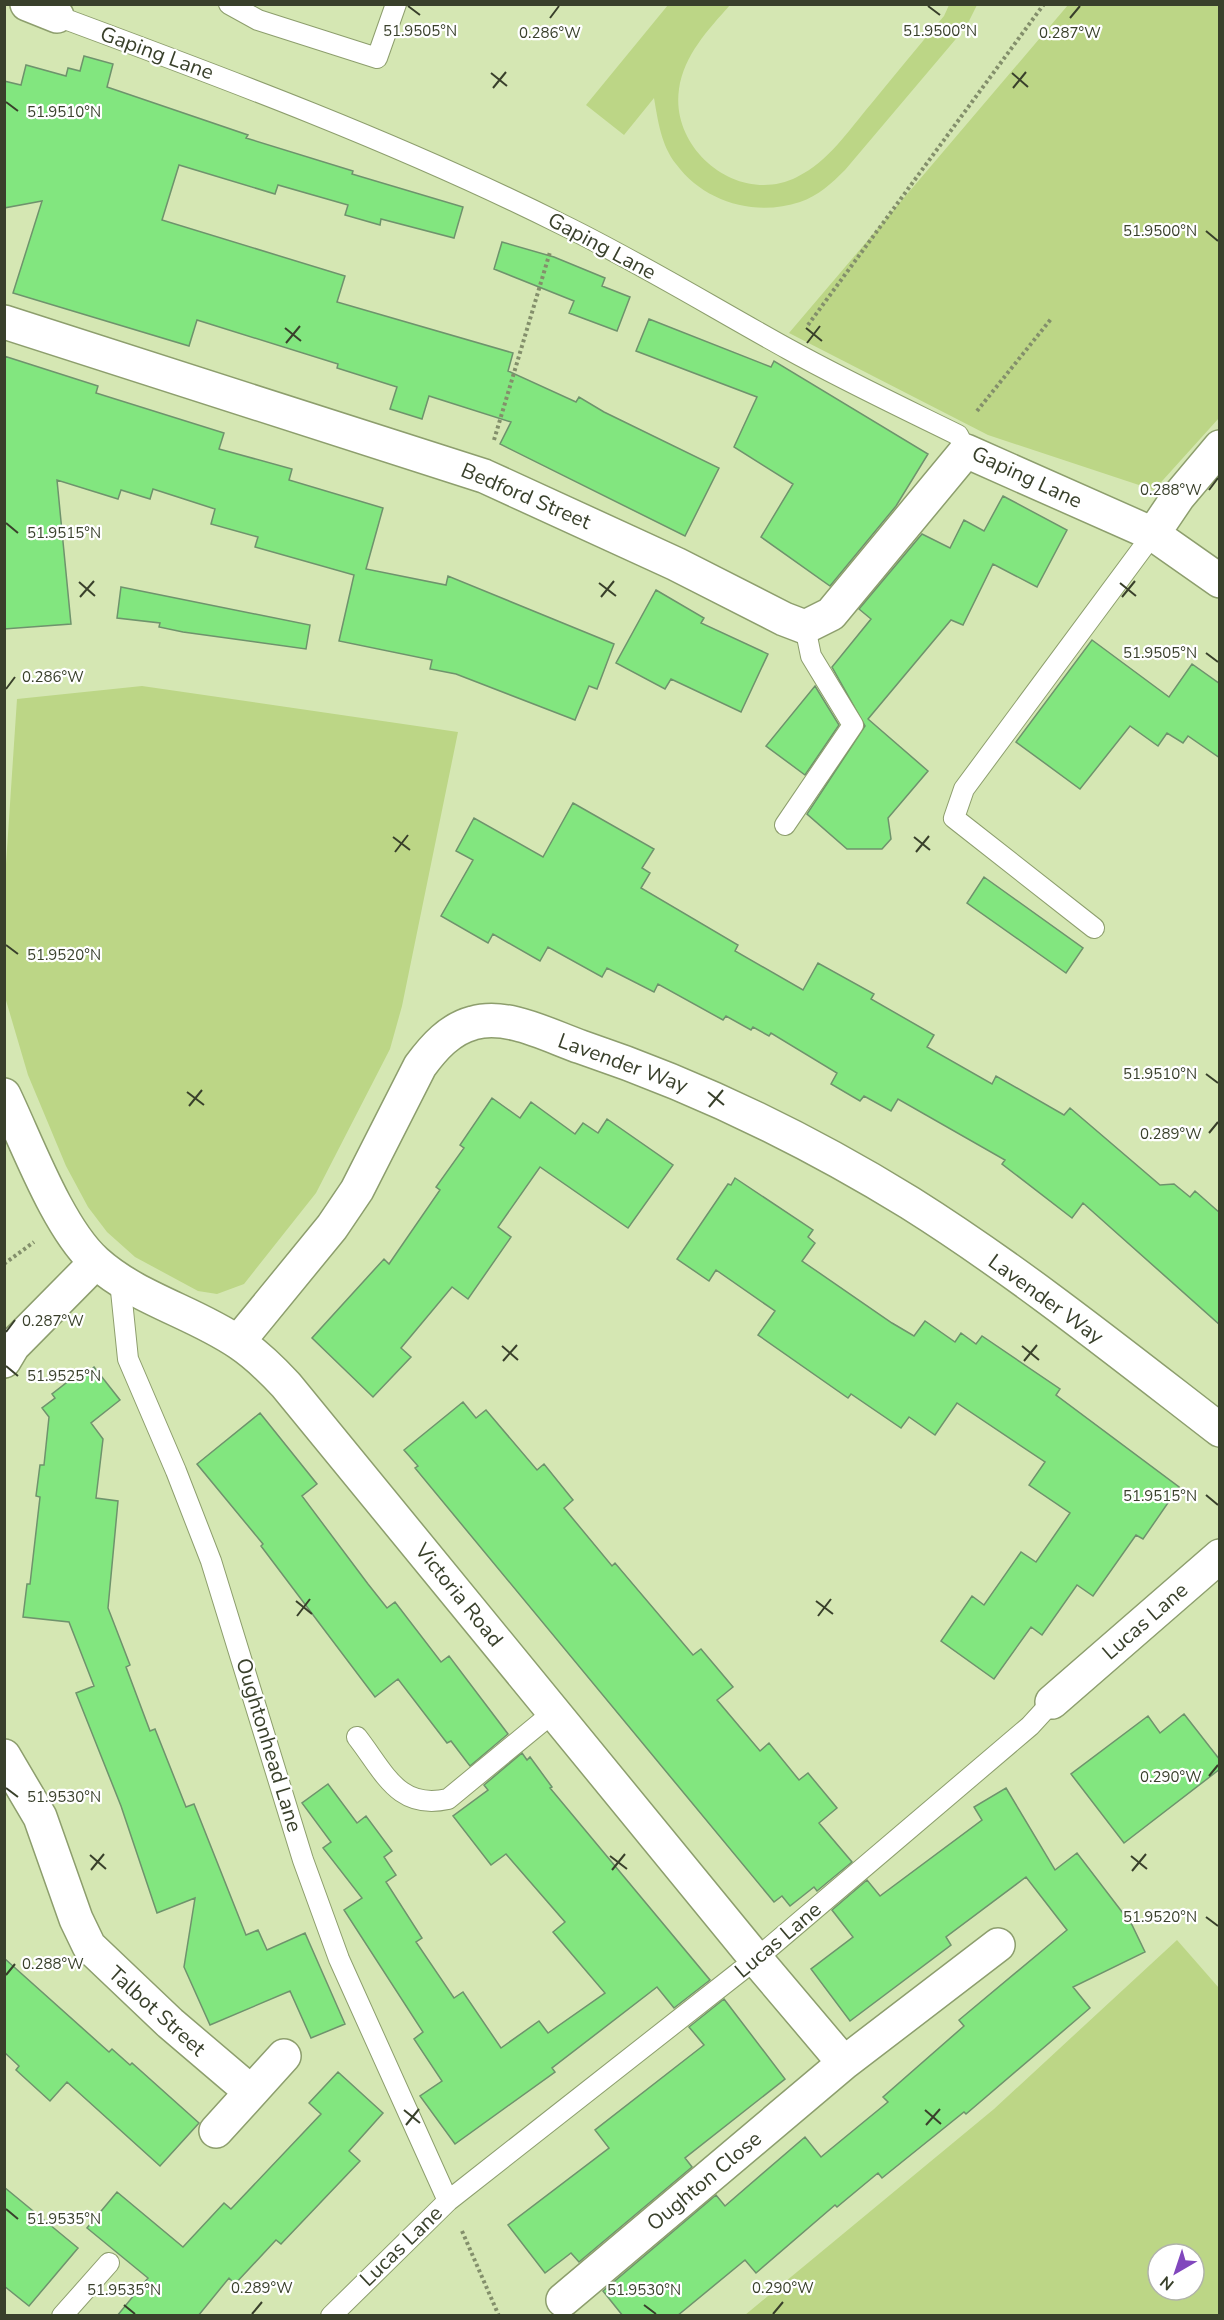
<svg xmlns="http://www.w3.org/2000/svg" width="1224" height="2320" font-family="'Nunito Sans',sans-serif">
<rect width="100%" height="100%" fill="#d5e7b3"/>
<path fill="#bcd686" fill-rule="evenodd" d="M668,5h62c-22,25 -46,50 -51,84 -9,62 61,117 118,88 32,-16 51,-46 74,-73 24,-29 48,-59 73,-88l5,-11h28l-11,22 -121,143c-13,13 -27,26 -45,32 -45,15 -96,0 -124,-38 -15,-19 -18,-43 -22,-66l-30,37 -38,-30z
M1068,5h151v413l-65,72 -166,-55 -199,-102z
M142,686l316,46 -56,274 -12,43 -74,144 -72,91 -27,10 -19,-3 -63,-34 -28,-25 -19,-25 -22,-41 -38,-91 -23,-78v-118l12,-180z
M1177,1940l42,48v327h-474l249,-206zM1158,2254h36v36h-36z"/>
<path fill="#82e67f" stroke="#6e936c" stroke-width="1.5" d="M84,56l29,8 -6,23 141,48 -2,3 107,33 -1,3 111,33 -9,31 -73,-19 -1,6 -35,-10 3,-10 -70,-20 -3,9 -96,-29 -17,55 183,56 -8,26 176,51 -5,18 68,31 3,-5 25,15 115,56 -34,68 -185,-92 11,-22 -82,-26 -7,23 -32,-10 7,-22 -60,-19 1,-4 -141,-44 -8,26 -176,-53 29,-92 -38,7v-127l17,4 5,-20 40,11 2,-8 12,3z
M502,242l52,15 51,21 -3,8 28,11 -13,34 -48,-18 5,-12 -80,-32z
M649,319l122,48 3,-6 154,93 -32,52 -66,80 -69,-49 32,-53 -59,-37 23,-50 -121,-46z
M4,356l94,30 -2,7 128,40 -5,16 73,20 -3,11 94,28 -17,61 80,16 2,-9 166,68 -17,45 -8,-3 -14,34 -119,-46 -26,-5 2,-9 -93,-19 15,-66 -99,-28 3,-10 -47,-13 4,-15 -62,-20 -3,10 -29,-9 -3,9 -61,-19 14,144 -67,5z
M1003,496l64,34 -30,57 -44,-23 -30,61 -12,-5 -83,99 60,52 -40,47 3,21 -9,10h-35l-40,-35 58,-88 -33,-59 39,-48 -12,-10 63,-75 28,14 14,-28 20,11z
M121,587l189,38 -4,24 -123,-17 -24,-5 1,-4 -43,-5z
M656,590l48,28 -3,5 67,31 -27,58 -70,-33 -6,10 -49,-26z
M1092,640l77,57 23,-33 28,20v74l-32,-22 -5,7 -16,-10 -9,13 -28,-20 -50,63 -64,-47z
M815,686l24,39 -34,50 -39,-29z
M573,803l81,46 -12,19 8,5 -9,15 97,57 -3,6 68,39 15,-27 56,31 -3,5 63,36 -7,12 65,37 4,-8 68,39 6,-7 90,77 14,-1 16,13 5,-6 25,22v112l-137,-122 -11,15 -70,-54 3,-4 -107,-61 -7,12 -27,-15 -4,5 -29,-17 6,-11 -66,-40 -2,3 -16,-9 -2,3 -25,-14 -3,4 -65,-36 -4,8 -47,-24 -5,9 -54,-30 -8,14 -47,-27 -5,9 -47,-27 32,-56 -17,-9 18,-33 69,39z
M984,877l99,71 -17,25 -99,-70z
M492,1098l28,20 11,-16 44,32 8,-11 15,10 9,-14 66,46 -45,63 -88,-61 -42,60 13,10 -43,62 -16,-12 -51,61 10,9 -38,40 -61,-59 72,-79 5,5 51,-74 -4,-3 28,-39 -4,-3z
M735,1178l78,52 -5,7 7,6 -13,18 90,62 22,13 11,-15 30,21 6,-9 15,11 6,-8 78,53 -4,6 123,92 -36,52 -7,-4 -43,61 -16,-11 -35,50 -11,-8 -37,52 -53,-38 31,-45 12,9 37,-53 15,10 34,-49 -41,-28 16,-23 -88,-59 -22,32 -26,-18 -8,11 -50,-34 -3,4 -90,-63 17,-24 -59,-41 -7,11 -32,-22 51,-75 3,1z
M94,1367l26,33 -29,23 12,16 -7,59 22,3 -10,107 22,57 -4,2 24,64 5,-2 31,78 8,-3 52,131 12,-5 9,20 38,-17 40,91 -34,14 -21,-47 -80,34 -26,-58 11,-69 -38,15 -36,-107 -45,-113 18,-7 -25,-64 -46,-5 4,-33h3l10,-87 -4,-1 4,-31h4l5,-48 -7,-9 13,-10 -3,-4 23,-18 3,4z
M463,1402l13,16 10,-8 51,60 7,-6 29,36 -9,8 48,58 3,-3 78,92 8,-6 32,38 -16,13 43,51 9,-8 30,37 9,-7 29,35 -18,15 33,39 -35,29 -3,-4 -24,19 -8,-10 -8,6 -359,-434 3,-2 -14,-16z
M260,1413l57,71 -15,12 66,88 19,24 8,-6 46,60 8,-6 59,78 -38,32 -19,-25 -4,2 -49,-64 -23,18 -114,-151 2,-2 -66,-80z
M1184,1714l36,46v9l-96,74 -53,-69 77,-58 12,17z
M522,1753l5,7 3,-3 22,30 -2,1 160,192 -36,28 -17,-21 -105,81 3,4 -100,72 -35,-48 22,-15 -28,-42 9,-7 -79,-122 18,-12 -39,-50 8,-6 -29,-39 26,-19 29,39 9,-7 26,35 -8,6 12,18 -10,7 36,56 -6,4 38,56 9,-6 38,56 38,-27 9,12 57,-40 -52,-61 12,-10 -59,-68 -15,11 -38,-49 35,-26 -4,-5z
M1006,1788l49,82 22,-17 55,72 13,27 -72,35 17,21 -124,106 -2,-2 -82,66 -4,-5 -41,34 -2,-2 -79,68 -11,-13 -68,56h-54l-20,-25 113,-96 9,11 80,-69 16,20 67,-55 -5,-5 81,-71 -5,-6 108,-90 -41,-53 -80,60 5,8 -101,76 -39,-52 42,-32 -21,-27 35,-30 13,16 102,-76 -8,-13z
M4,1958l105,94 3,-3 18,16 2,-2 67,60 -39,43 -93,-84 -17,19 -34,-31 3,-4 -15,-14z
M724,1999l61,80 -100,79 7,9 -113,95 -8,-9 -26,20 -37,-48 101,-77 -14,-18 109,-85 -15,-18z
M338,2072l45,41 -34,38 11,10 -79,83 -5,-4 -41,44 -6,-6 -31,38h-81l31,-38 -61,-50 30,-36 66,55 41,-44 7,6 90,-95 -12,-11z
M4,2187l74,61 -49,58 -25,-20z"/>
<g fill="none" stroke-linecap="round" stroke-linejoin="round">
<g stroke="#8d9e6d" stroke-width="22">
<path id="lane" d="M229,4l29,16 119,38 19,-54
M57,16c170,63 342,127 504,208 78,38 151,83 227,125 56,31 113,58 170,86l8,16
M785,825l68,-100 -42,-69 -6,-29
M1094,928l-140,-110 10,-29 189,-255
M120,1281l8,78 48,112 35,90 92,299 36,99 109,242
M357,1737c28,36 41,73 91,62l107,-88
M62,2316l47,-53
M331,2316l117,-115 308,-242 274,-233 22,-24"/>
</g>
<g stroke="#8d9e6d" stroke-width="36">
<path id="street" d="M27,4l30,12
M4,322l480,154 192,88 108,55 21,8 26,-13 135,-163 187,83 67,47
M1153,534l25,-37 42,-50
M4,1095c23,48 54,133 92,167 41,37 98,50 143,81 18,12 33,27 47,42l470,574 88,104 -281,237
M238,1342l94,-115 25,-37 63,-124c14,-19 30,-37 53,-43 35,-10 76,13 108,24 116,39 225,92 329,156 108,68 209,149 310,227
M4,1361l9,-15 83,-84
M1052,1702l168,-146
M4,1756l36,61 36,102 13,27 81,77 81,69
M844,2063l154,-118
M216,2131l68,-75"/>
</g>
<path stroke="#838f6b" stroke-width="4" stroke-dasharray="3 3" stroke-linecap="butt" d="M808,325l236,-321
M977,411l74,-92
M494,440l56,-188
M4,1264l30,-22
M462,2231l37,85"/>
<use href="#lane" stroke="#fff" stroke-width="20"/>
<use href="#street" stroke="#fff" stroke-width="33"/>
</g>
<path fill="none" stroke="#39402b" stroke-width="2" d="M408,6l12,9M928,6l12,9M550,18l9,-12M1070,18l10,-12M491,73l16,13M1012,73l16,14M493,88l13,-16M1013,88l13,-16M6,102l12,9M1206,231l12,10M285,328l16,13M806,328l16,13M286,343l14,-17M807,343l13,-17M1209,490l9,-12M6,523l12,10M79,582l16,14M599,583l17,13M1120,583l16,13M80,597l14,-16M601,597l13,-16M1122,597l13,-16M1206,653l12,9M6,689l9,-12M393,837l17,13M914,837l16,13M395,852l13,-17M916,852l13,-16M6,945l12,9M1206,1074l12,9M187,1092l17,13M708,1092l16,13M189,1106l13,-16M709,1107l14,-17M1209,1133l9,-11M6,1332l9,-12M502,1346l16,14M1022,1346l17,14M503,1361l14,-16M1024,1361l13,-16M6,1366l12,10M1206,1495l12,10M296,1601l16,13M816,1601l17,13M297,1616l13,-17M818,1616l13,-17M1209,1776l9,-11M6,1788l12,9M90,1855l16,14M610,1856l17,13M1131,1856l16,13M91,1870l13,-16M612,1870l13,-16M1132,1871l14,-17M1206,1917l12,9M6,1975l9,-11M404,2110l16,13M925,2110l16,14M406,2125l13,-16M926,2125l14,-16M6,2209l12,10M124,2305l11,9M644,2305l12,9M252,2314l10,-12M773,2314l10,-12"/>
<g text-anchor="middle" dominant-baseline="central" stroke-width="4.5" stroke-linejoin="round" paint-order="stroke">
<g font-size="21" fill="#39402b" stroke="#fff">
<text transform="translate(157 53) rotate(20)">Gaping Lane</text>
<text transform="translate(602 246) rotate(28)">Gaping Lane</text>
<text transform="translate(1027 477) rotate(25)">Gaping Lane</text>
<text transform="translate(526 496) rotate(23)">Bedford Street</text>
<text transform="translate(623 1063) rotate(20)">Lavender Way</text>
<text transform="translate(1046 1299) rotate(36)">Lavender Way</text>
<text transform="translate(459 1595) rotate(51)">Victoria Road</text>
<text transform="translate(1145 1621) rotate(-41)">Lucas Lane</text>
<text transform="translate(269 1745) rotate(73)">Oughtonhead Lane</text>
<text transform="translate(778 1940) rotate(-40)">Lucas Lane</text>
<text transform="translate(157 2011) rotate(42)">Talbot Street</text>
<text transform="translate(704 2181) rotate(-40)">Oughton Close</text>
<text transform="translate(401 2246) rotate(-44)">Lucas Lane</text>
</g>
</g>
<g font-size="15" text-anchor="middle" fill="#39402b" stroke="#fff" stroke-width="4.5" stroke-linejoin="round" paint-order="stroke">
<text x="420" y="36">51.9505°N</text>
<text x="940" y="36">51.9500°N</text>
<text x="550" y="38">0.286°W</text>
<text x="1070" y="38">0.287°W</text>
<text x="64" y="117">51.9510°N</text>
<text x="1160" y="236">51.9500°N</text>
<text x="1171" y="495">0.288°W</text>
<text x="64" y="538">51.9515°N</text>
<text x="1160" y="658">51.9505°N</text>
<text x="53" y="682">0.286°W</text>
<text x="64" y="960">51.9520°N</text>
<text x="1160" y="1079">51.9510°N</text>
<text x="1171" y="1139">0.289°W</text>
<text x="53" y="1326">0.287°W</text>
<text x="64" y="1381">51.9525°N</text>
<text x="1160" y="1501">51.9515°N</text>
<text x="1171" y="1782">0.290°W</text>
<text x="64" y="1802">51.9530°N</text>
<text x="1160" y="1922">51.9520°N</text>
<text x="53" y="1969">0.288°W</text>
<text x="64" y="2224">51.9535°N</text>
<text x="262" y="2293">0.289°W</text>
<text x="783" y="2293">0.290°W</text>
<text x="124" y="2295">51.9535°N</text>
<text x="644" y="2295">51.9530°N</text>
</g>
<rect width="1224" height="2320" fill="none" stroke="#39402b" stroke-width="12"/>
<g transform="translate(1176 2272) rotate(219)"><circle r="28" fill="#ffffff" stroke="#b0b3aa" stroke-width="1.5"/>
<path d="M0-4.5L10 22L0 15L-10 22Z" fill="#8147bd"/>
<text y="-9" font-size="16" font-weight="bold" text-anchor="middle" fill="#39402b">N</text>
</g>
</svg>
